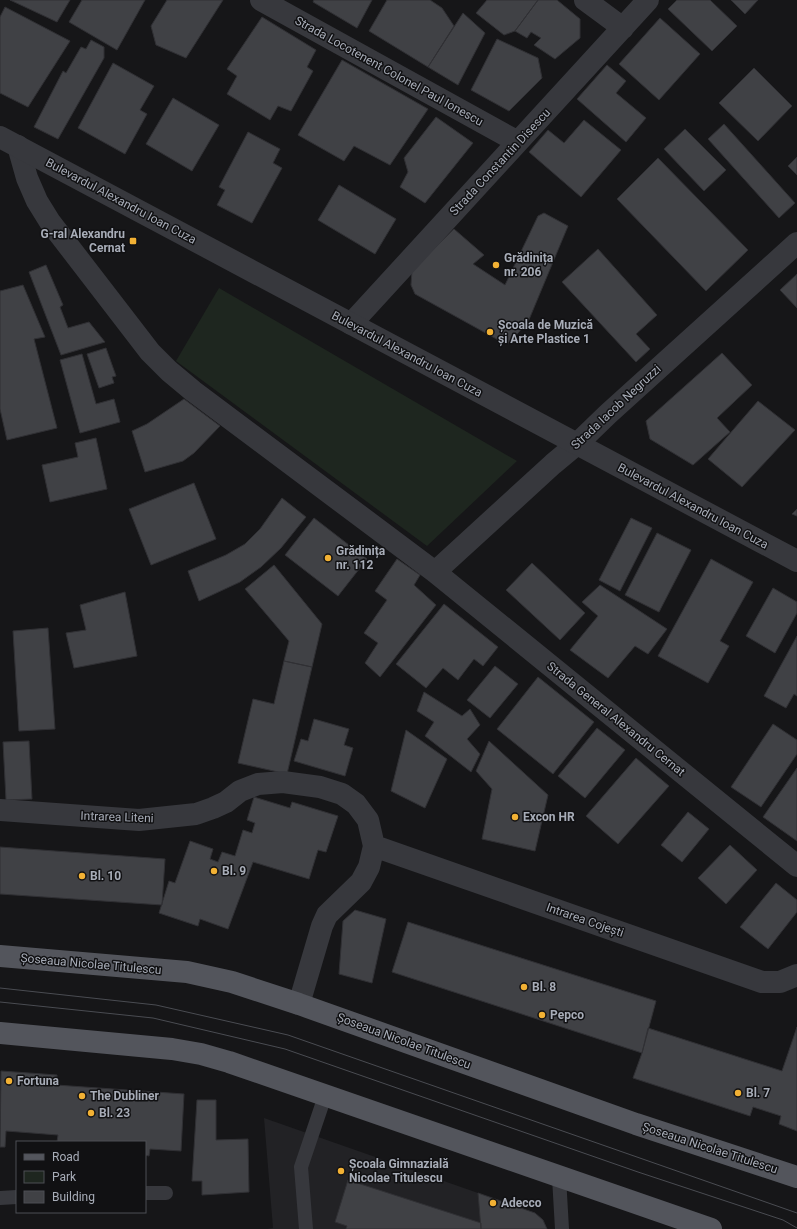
<svg xmlns="http://www.w3.org/2000/svg" width="797" height="1229" font-family="Roboto,sans-serif">
<rect width="100%" height="100%" fill="#161618"/>
<path fill="#222225" d="M264,1118l214,75 3,36h-214l6,-1z"/>
<path fill="#1e261f" d="M219,288l298,173 -90,85 -251,-185z"/>
<path fill="#404145" stroke="#303034" d="M10,0h60l-13,22z
M82,0h63l-28,50 -48,-28z
M167,0h56l-37,58 -30,-13 -5,-19z
M314,0h58l-15,28 -44,-26z
M387,0h43l12,8 12,18 -26,41 -59,-36z
M487,0h51l-23,31 -11,4 -28,-22z
M538,0h19l23,19v19l-25,21 -21,-14 7,-7 -10,-6 -4,6 -12,-7z
M677,0h33l27,26 -25,25 -44,-42z
M731,0h27l-13,14z
M5,7l65,34 -42,66 -28,-14v-76z
M463,13l22,20 -27,52 -30,-18z
M262,17l54,33 -9,17 6,4 -22,40 -13,-5 -8,14 -43,-26 10,-18 -10,-7z
M660,18l40,36 -41,46 -40,-36z
M497,39l41,19 4,20 -33,33 -38,-21z
M91,40l13,7v11l-46,81 -24,-12 29,-56 3,2 15,-26 5,2z
M342,60l86,49 -38,56 -36,-19 -10,15 -46,-26z
M113,63l41,23 -14,24 7,4 -22,40 -47,-26z
M607,65l19,16 -10,12 30,25 -20,24 -49,-43z
M754,68l38,38 -34,35 -39,-38z
M173,98l46,27 -27,46 -46,-27z
M436,117l37,26 -48,60 -25,-16 8,-15 -4,-14z
M584,120l37,30 -40,47 -52,-45 19,-22 16,13z
M724,124l71,79 -16,15 -71,-79z
M685,129l41,41 -22,21 -40,-42z
M248,132l32,17 -7,14 9,5 -30,55 -35,-18 8,-15 -6,-3z
M797,157v18l-9,-9z
M658,158l90,92 -42,41 -89,-92z
M339,185l57,34 -21,35 -57,-34z
M544,213l24,13 -40,96 -19,21 -7,-1 -87,-48 -4,-9 1,-15 42,-41 30,26 -11,9 32,21 33,-69z
M598,249l59,66 -21,19 14,15 -14,13 -74,-80z
M46,265l17,40 -3,2 8,21 21,-6 16,20 -44,13 -32,-83z
M797,274v34l-17,-18z
M23,285l22,52 -11,2 23,89 -50,12 -7,-31v-118z
M106,348l10,28 -4,1 2,6 -15,5 -12,-34z
M722,353l30,32 -35,33 13,14 -37,33 -43,-26 -4,-18z
M82,354l14,50 18,-5 6,23 -40,11 -20,-73z
M184,399l36,27 -26,27 -11,8 -38,11 -13,-41 15,-7z
M758,401l37,29 -53,57 -34,-28z
M96,438l11,51 -57,13 -8,-37 36,-8 -3,-14z
M194,483l22,56 -65,26 -22,-56z
M282,498l24,19 -25,31 -20,19 -21,15 -41,19 -11,-30 38,-16 19,-11 15,-15z
M797,509v7l-5,-2z
M314,518l53,41 -29,37 -53,-41z
M631,518l21,10 -32,63 -21,-11z
M657,533l34,17 -32,62 -34,-17z
M397,559l23,16 -6,10 22,20 -56,72 -15,-14 13,-20 -14,-10 23,-33 -12,-9z
M711,559l42,23 -33,59 9,5 -21,37 -50,-27z
M532,563l53,50 -25,27 -54,-50z
M274,565l48,59 -10,43 -28,-6 5,-20 -44,-52z
M600,585l67,44 -19,25 -13,-8 -27,32 -38,-28 28,-34 -16,-14z
M773,588l24,14v11l-22,40 -29,-17z
M125,592l12,64 -63,12 -8,-35 20,-3 -6,-25z
M444,604l54,43 -15,19 -9,-7 -16,21 -15,-12 -17,20 -30,-24z
M48,628l7,101 -36,2 -6,-100z
M797,636v60l-3,-2 -8,14 -22,-12z
M284,661l28,6 -25,107 -49,-11 15,-64 21,5z
M495,666l23,18 -28,34 -23,-18z
M538,677l56,45 -41,52 -56,-45z
M424,692l38,24 8,-7 10,16 -13,14 13,15 -9,18 -46,-36 9,-14 -17,-11z
M314,719l35,10 -5,16 9,3 -8,28 -51,-15 7,-22 7,2z
M773,724l24,16v14l-36,53 -30,-20z
M597,728l28,22 -40,48 -27,-22z
M406,730l41,29 -22,49 -34,-17z
M29,741l3,58 -26,1 -3,-58z
M489,741l59,54 -13,56 -53,-12 10,-50 -16,-18z
M636,758l33,28 -51,58 -32,-28z
M797,768v73l-34,-24z
M254,797l36,11 2,-6 46,14 -12,36 -8,-2 -9,29 -56,-17 -25,67 -28,-10 -2,7 -39,-13 10,-32 6,2 15,-42 23,8 -3,10 8,3 4,-10 13,4 8,-26 9,3 3,-10 -8,-3z
M688,812l21,17 -27,33 -21,-17z
M730,845l27,25 -31,34 -28,-26z
M0,847l165,12 -3,46 -162,-11z
M776,883l21,17v12l-29,37 -28,-22z
M355,910l31,9 -14,64 -33,-9 4,-53z
M408,922l248,79 -14,52 -250,-81z
M797,1027v104l-18,-7 2,-8 -28,-9 -3,9 -117,-38 9,-25 6,-25 134,43z
M1,1071l56,4 -1,10 128,9 -3,57 -31,-2 -1,7 -4,-1v-13h-88l1,-7 -52,-4 -1,16h-5z
M197,1100h19v40l32,-1 1,53 -47,3v-14h-10z
M348,1180l133,43v6h-135l1,-3 -12,-4z
M478,1193l57,20 8,7 4,9h-66z"/>
<g fill="none" stroke-linecap="round" stroke-linejoin="round">
<path stroke="#37383d" stroke-width="14" d="M559,1177l3,52
M145,1193h21
M0,1198l17,-1
M306,1229l-5,-62 24,-71"/>
<path stroke="#37383d" stroke-width="22" d="M261,0l257,142
M585,0l38,28
M18,146l9,32 10,23 13,21 100,130 19,19 24,20 242,181 362,294
M351,324l297,-324
M435,572l118,-108 24,-20 31,-30 189,-171
M0,810l139,10 57,-6 17,-6 13,-6 14,-11 18,-7 25,-2 37,5 22,7 14,10 12,16 6,26 -5,21 -8,15 -34,33 -5,11 -23,78
M374,846l388,136h18l17,-7"/>
<path stroke="#37383d" stroke-width="22" d="M0,137l797,424"/>
<path stroke="#53555c" stroke-width="22" d="M0,956l187,16 45,10 67,22 337,120 161,53
M0,1033l172,16 29,5 28,8 482,167"/>
<path stroke="#4a4c52" stroke-width="1" d="M0,988l156,17 132,30 509,178
M0,1002l153,16 132,31 353,123 145,48 14,8"/>
</g>
<g fill="#f2b134" stroke="#111113" stroke-width="1.5">
<rect x="129" y="237" width="8" height="8" rx="2"/>
<circle cx="496" cy="265" r="4"/>
<circle cx="490" cy="332" r="4"/>
<circle cx="328" cy="558" r="4"/>
<circle cx="515" cy="817" r="4"/>
<circle cx="214" cy="871" r="4"/>
<circle cx="82" cy="876" r="4"/>
<circle cx="524" cy="987" r="4"/>
<circle cx="542" cy="1015" r="4"/>
<circle cx="9" cy="1081" r="4"/>
<circle cx="738" cy="1093" r="4"/>
<circle cx="82" cy="1096" r="4"/>
<circle cx="91" cy="1113" r="4"/>
<circle cx="341" cy="1171" r="4"/>
<circle cx="493" cy="1203" r="4"/>
</g>
<g text-anchor="middle" dominant-baseline="central" stroke-width="3" stroke-linejoin="round" paint-order="stroke">
<g font-size="12" fill="#a8adb8" stroke="#111113">
<text transform="translate(389 71) rotate(29)">Strada Locotenent Colonel Paul Ionescu</text>
<text transform="translate(500 162) rotate(-47)">Strada Constantin Disescu</text>
<text transform="translate(121 201) rotate(28)">Bulevardul Alexandru Ioan Cuza</text>
<text transform="translate(407 354) rotate(28)">Bulevardul Alexandru Ioan Cuza</text>
<text transform="translate(616 407) rotate(-43)">Strada Iacob Negruzzi</text>
<text transform="translate(693 506) rotate(28)">Bulevardul Alexandru Ioan Cuza</text>
<text transform="translate(616 719) rotate(39)">Strada General Alexandru Cernat</text>
<text transform="translate(117 817) rotate(2)">Intrarea Liteni</text>
<text transform="translate(585 920) rotate(19)">Intrarea Cojești</text>
<text transform="translate(91 964) rotate(5)">Șoseaua Nicolae Titulescu</text>
<text transform="translate(404 1041) rotate(20)">Șoseaua Nicolae Titulescu</text>
<text transform="translate(710 1148) rotate(18)">Șoseaua Nicolae Titulescu</text>
</g>
<g font-size="12" font-weight="bold" fill="#a8adb8" stroke="#111113" text-anchor="start">
<text x="125" y="234" text-anchor="end">G-ral Alexandru<tspan x="125" dy="14">Cernat</tspan></text>
<text x="504" y="258">Grădinița<tspan x="504" dy="14">nr. 206</tspan></text>
<text x="498" y="325">Școala de Muzică<tspan x="498" dy="14">și Arte Plastice 1</tspan></text>
<text x="336" y="551">Grădinița<tspan x="336" dy="14">nr. 112</tspan></text>
<text x="523" y="817">Excon HR</text>
<text x="222" y="871">Bl. 9</text>
<text x="90" y="876">Bl. 10</text>
<text x="532" y="987">Bl. 8</text>
<text x="550" y="1015">Pepco</text>
<text x="17" y="1081">Fortuna</text>
<text x="746" y="1093">Bl. 7</text>
<text x="90" y="1096">The Dubliner</text>
<text x="99" y="1113">Bl. 23</text>
<text x="349" y="1164">Școala Gimnazială<tspan x="349" dy="14">Nicolae Titulescu</tspan></text>
<text x="501" y="1203">Adecco</text>
</g>
</g>
<rect x="16" y="1141" width="130" height="72" fill="#111113" stroke="#4d4f55"/>
<rect x="24" y="1154" width="20" height="6" fill="#53555c" stroke="#4d4f55"/>
<text x="52" y="1161" font-size="12" fill="#a8adb8">Road</text>
<rect x="24" y="1171" width="20" height="12" fill="#1e261f" stroke="#4d4f55"/>
<text x="52" y="1181" font-size="12" fill="#a8adb8">Park</text>
<rect x="24" y="1191" width="20" height="12" fill="#404145" stroke="#4d4f55"/>
<text x="52" y="1201" font-size="12" fill="#a8adb8">Building</text>
</svg>
